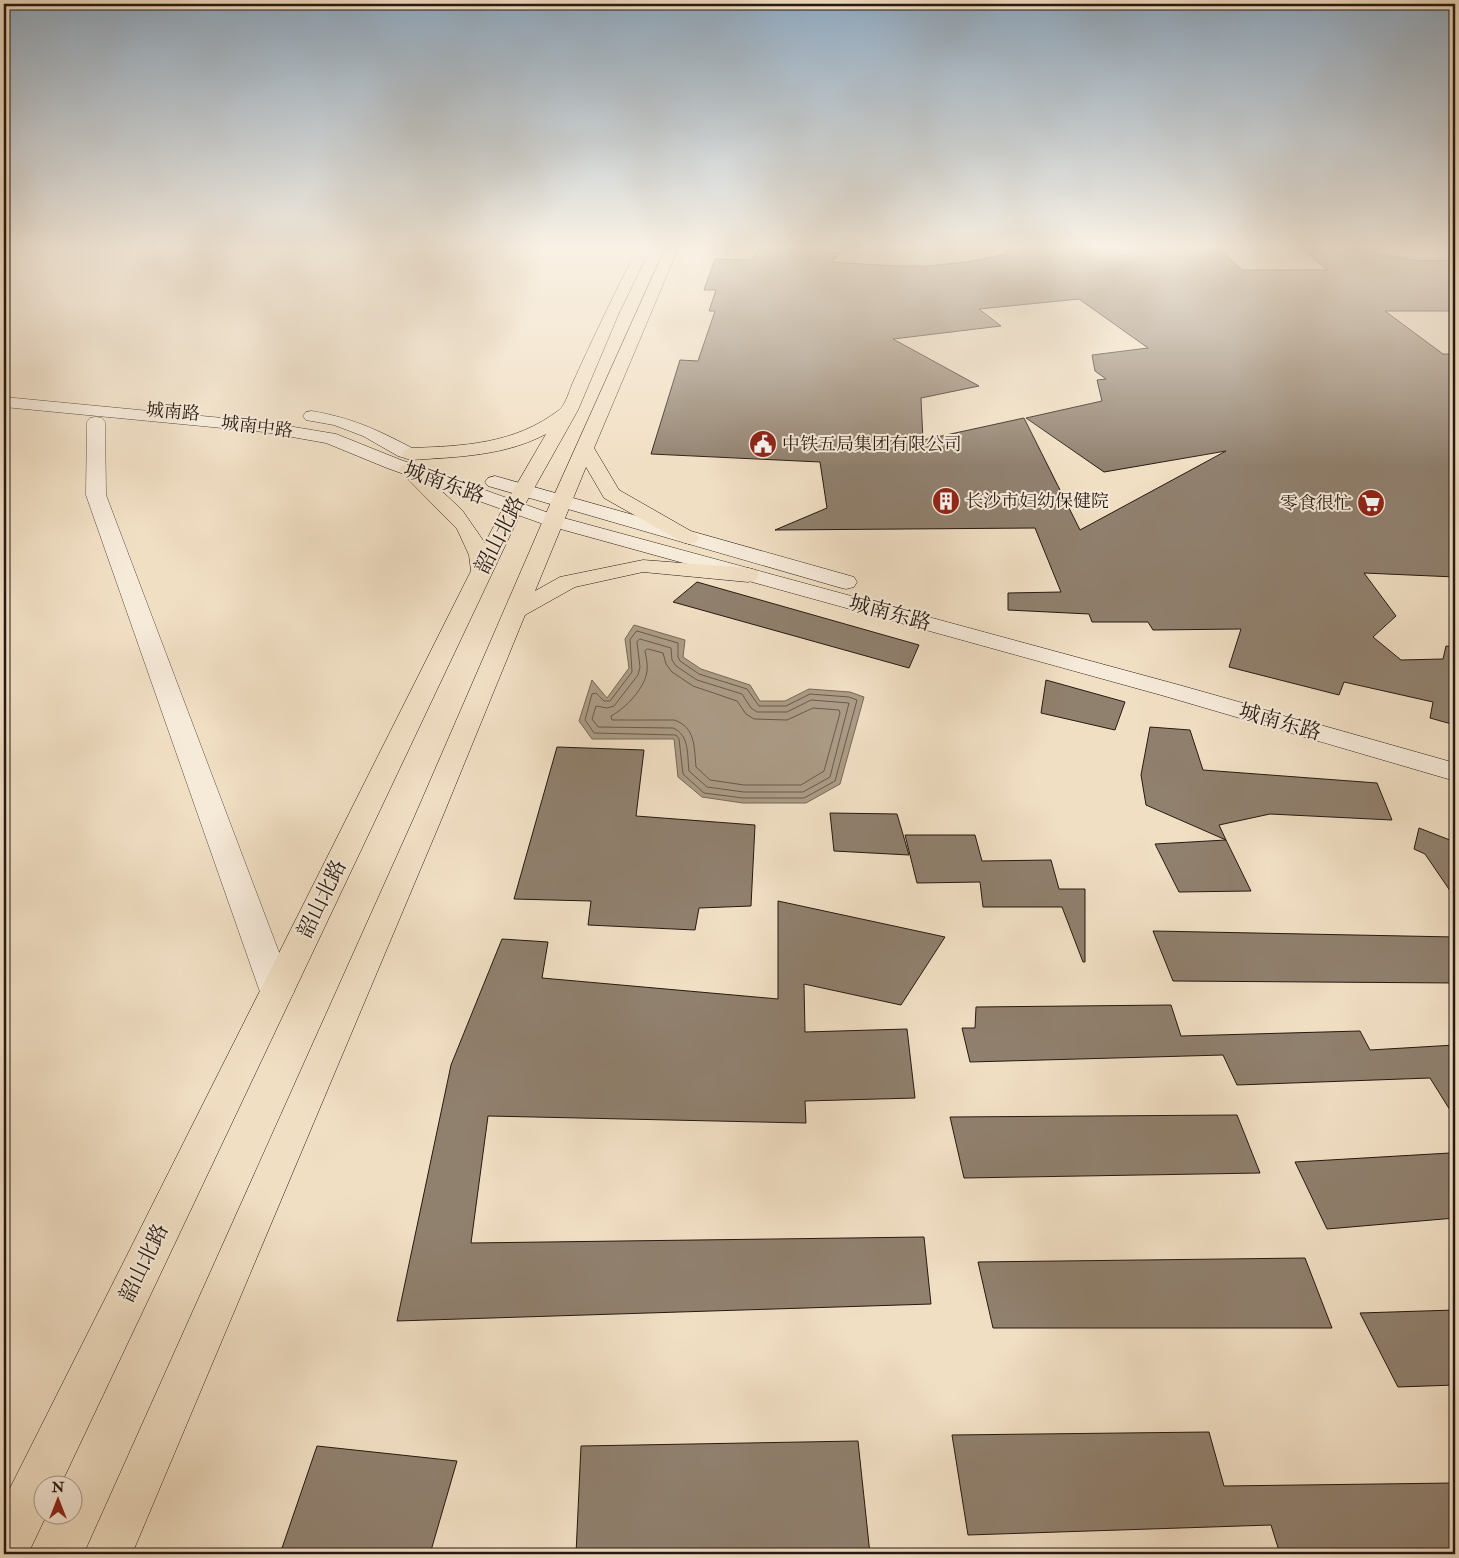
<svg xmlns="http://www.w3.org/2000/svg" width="1459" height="1558" font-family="'IM FELL Double Pica','Noto Serif SC',serif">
<rect width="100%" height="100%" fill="#f1dfc4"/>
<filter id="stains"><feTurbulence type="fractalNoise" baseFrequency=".004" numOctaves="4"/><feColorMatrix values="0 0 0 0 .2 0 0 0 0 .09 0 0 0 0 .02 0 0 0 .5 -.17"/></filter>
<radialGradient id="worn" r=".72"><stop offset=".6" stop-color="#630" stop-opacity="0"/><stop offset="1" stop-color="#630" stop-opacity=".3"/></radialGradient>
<path fill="#ac9c87" stroke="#766857" d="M634,625l51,15 -2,17 18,12 49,16 10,16h25l24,-12 41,3 14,5 -24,87 -34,19h-63l-41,-6 -24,-20 -4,-38h-82l-13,-18 13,-41 15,18 22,-30 -4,-29z"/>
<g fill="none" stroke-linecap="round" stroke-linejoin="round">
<path stroke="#695a4c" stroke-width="1" d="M637,631l41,12v14l2,4 19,13 48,15 12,17h27l24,-12 39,3 8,3 -22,81 -31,17h-61l-39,-5 -21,-19 -4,-35 -3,-4 -82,-2 -9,-13 7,-26 4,-1 8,8h6l22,-29 -2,-32z
M640,639l31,9 1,12 4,6 21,14 45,14 9,14 6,4h30l24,-12 38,3 -19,74 -27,15h-59l-37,-5 -18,-16c-2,-15 1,-36 -16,-43l-75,-1 -6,-8 4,-13 11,2 7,-2 24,-31 2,-8 -3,-25z
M648,649l15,4 3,11 6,8 21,14 44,15 9,13 8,5 33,1 26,-12 26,2 1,3 -16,58 -23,14h-57l-34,-5 -14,-13c-2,-19 0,-40 -22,-47h-62l-1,-4c15,-8 34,-28 36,-45 1,-7 -1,-14 -2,-20z"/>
</g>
<path fill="#90806e" stroke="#261910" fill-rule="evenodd" d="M760,249h41l39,4 -9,9 63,4h34l39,-4 40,-8 -1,-5h214l22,21h85l-24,-21h63l8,2 2,3 35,6 44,1v50h-70l58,43h12v223l-91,-4 32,43 -23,21 28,23 42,-1 3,-13 9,1v78l-25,-7 3,-16 -89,-20 -5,13 -110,-28 12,-38 -88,1 -5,-8h-56l-3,-8 -81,-4v-17l53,-1 -26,-64 -260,2 52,-22 -7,-46 -169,-8 29,-94 18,1 17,-50h-6l7,-21h-12l11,-31 36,1zM1079,299l69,49 -56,7 3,16 11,8 -9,1 5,21 -76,17 78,54 122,-21 -146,79 -56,-112 -101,22 -2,-42 58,-12 -86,-47 108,-13 -22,-17z
M697,582l222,63 -10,23 -236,-66z
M1046,680l79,22 -10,28 -74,-17z
M1150,727l40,3 13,40 174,13 15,37 -122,-6 -51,11 7,15 -80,-35 -5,-30z
M557,747l87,3 -8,66 119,9 -4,81 -52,2 -4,22 -107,-5 3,-24 -77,-2z
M830,813l67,1 12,41 -75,-4z
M1419,828l36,14v56l-30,-44 -11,-5z
M905,835h70l7,26 69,-1 8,29h26v73h-2l-21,-55h-79l-3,-25 -63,1z
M1226,840l25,51 -72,1 -24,-48z
M778,901l167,36 -44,68 -97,-21 1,48 102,-3 8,69 -110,3 1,22 -318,-7 -17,127 453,-6 7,67 -534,17 54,-256 51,-126 46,3 -6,36 236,21z
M1153,931l302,6v46l-282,-2z
M1171,1005l10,31 179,-5 10,19 85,-5v73l-25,-40 -193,7 -14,-30 -253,7 -8,-34h13l1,-21z
M1237,1115l23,58 -296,5 -14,-61z
M1450,1153l5,9v56l-128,11 -32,-67z
M1305,1258l27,70h-339l-15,-66z
M1455,1310v75l-57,2 -38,-74z
M1209,1432l15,54 231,-3v71h-175l-9,-29 -303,10 -16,-100z
M858,1441l12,113h-294l5,-108z
M317,1446l140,15 -27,93h-150z"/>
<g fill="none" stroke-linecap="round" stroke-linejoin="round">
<g stroke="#594a3d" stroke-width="1">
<path id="minor" d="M96,417l6,1 3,4 1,73 188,497 -5,9 -12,4 -12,-4 -5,-9 -174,-497 1,-73 3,-4z"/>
</g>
<g stroke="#594a3d" stroke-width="1">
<path id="tertiary" d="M1375,249l80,2v8l-52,-2 -27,-5z"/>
</g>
<g stroke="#261910" stroke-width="1">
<path id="secondary" d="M4,397l260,25 72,12 65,26 159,57 619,168 276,78v18l-294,-86 -615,-170 -159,-57 -61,-25 -62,-11 -260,-25z
M312,411c40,7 64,18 100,37l2,4 -2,4 -7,2 -7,-2 -35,-20 -29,-11 -28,-5 -3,-4 3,-4z
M495,476l359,101 3,5 -3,5 -8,2 -8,-2 -350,-101 -3,-4 3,-4z"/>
</g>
<g stroke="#261910" stroke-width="1">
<path id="primary" d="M637,249h13l-31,64 -41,97 -55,98 -463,978h-18v30h4l-18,38h-24v-54l467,-929 -2,-16 -12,-26 -58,-59 2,-4 7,-2 7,2 47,44 23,33 18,-35 43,-74c-41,22 -89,23 -135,26l-7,-2 -2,-4 2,-4 7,-2c53,-2 104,-4 148,-38 7,-5 11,-22 15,-30 20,-44 41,-88 63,-131z
M665,249h13l-84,199 25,42 77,44 3,4 -3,4 -7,2 -7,-2 -78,-44 -18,-31 -51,124 25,-14 83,-17 105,8 8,2 3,5 -3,5 -8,2 -105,-10 -68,15 -50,28 -83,203 -310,736h-48l330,-736 137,-316z"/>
</g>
<use href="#minor" fill="#f6ead9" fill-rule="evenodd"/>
<use href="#tertiary" fill="#f6ead9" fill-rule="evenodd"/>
<use href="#secondary" fill="#f6ead9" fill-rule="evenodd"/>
<use href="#primary" fill="#f1dfc4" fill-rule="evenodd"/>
</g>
<linearGradient id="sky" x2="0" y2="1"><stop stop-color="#90aac1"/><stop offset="0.53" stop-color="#f9f1e4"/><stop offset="1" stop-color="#f9f1e4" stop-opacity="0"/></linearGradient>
<rect width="1459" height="467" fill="url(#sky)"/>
<defs>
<g id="civic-disc" transform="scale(1.4375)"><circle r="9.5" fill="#8f2418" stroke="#f6ead9"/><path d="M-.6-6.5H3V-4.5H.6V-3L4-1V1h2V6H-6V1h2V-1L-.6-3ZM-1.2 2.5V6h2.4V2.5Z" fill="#fff"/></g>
<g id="building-disc" transform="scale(1.4375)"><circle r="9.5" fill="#8f2418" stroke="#f6ead9"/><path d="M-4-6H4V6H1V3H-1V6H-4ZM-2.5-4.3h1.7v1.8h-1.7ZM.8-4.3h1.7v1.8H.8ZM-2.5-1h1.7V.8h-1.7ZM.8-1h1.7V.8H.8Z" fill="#fff"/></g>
<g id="supermarket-disc" transform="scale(1.4375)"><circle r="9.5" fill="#8f2418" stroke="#f6ead9"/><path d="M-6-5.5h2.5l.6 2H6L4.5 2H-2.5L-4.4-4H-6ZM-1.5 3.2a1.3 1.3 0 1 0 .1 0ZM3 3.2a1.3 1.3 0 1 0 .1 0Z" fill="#fff"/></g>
</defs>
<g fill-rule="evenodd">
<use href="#civic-disc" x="763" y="444"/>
<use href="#building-disc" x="946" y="501"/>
<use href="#supermarket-disc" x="1371" y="503"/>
</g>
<g text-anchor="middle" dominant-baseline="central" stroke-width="4" stroke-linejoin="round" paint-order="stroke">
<g font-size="18" fill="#261910" stroke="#f6ead9">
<text transform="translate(173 412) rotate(5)">城南路</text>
<text transform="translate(257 427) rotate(7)">城南中路</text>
</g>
<g font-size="18" fill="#261910" stroke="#f6ead9" text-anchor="start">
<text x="782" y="444">中铁五局集团有限公司</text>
<text x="965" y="501">长沙市妇幼保健院</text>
<text x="1352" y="503" text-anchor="end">零食很忙</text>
</g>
<g font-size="21" fill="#261910" stroke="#f6ead9">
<text transform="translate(444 483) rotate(20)">城南东路</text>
<text transform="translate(500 535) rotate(-63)">韶山北路</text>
<text transform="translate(890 613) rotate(15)">城南东路</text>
<text transform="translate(1280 722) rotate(16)">城南东路</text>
<text transform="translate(322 899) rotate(-64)">韶山北路</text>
<text transform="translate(144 1263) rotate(-64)">韶山北路</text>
</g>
</g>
<rect width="1459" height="1558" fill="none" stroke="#f1dfc4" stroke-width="20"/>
<rect x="5" y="5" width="1449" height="1548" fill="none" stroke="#261910" stroke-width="2.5"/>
<rect x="10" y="10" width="1439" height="1538" fill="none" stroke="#261910"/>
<g transform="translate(58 1500)"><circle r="24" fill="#f6ead9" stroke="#a39689"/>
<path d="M0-4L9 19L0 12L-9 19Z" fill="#8f2418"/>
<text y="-8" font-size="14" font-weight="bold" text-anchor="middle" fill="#261910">N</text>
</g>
<rect width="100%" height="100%" filter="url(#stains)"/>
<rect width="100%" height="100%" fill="url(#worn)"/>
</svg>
